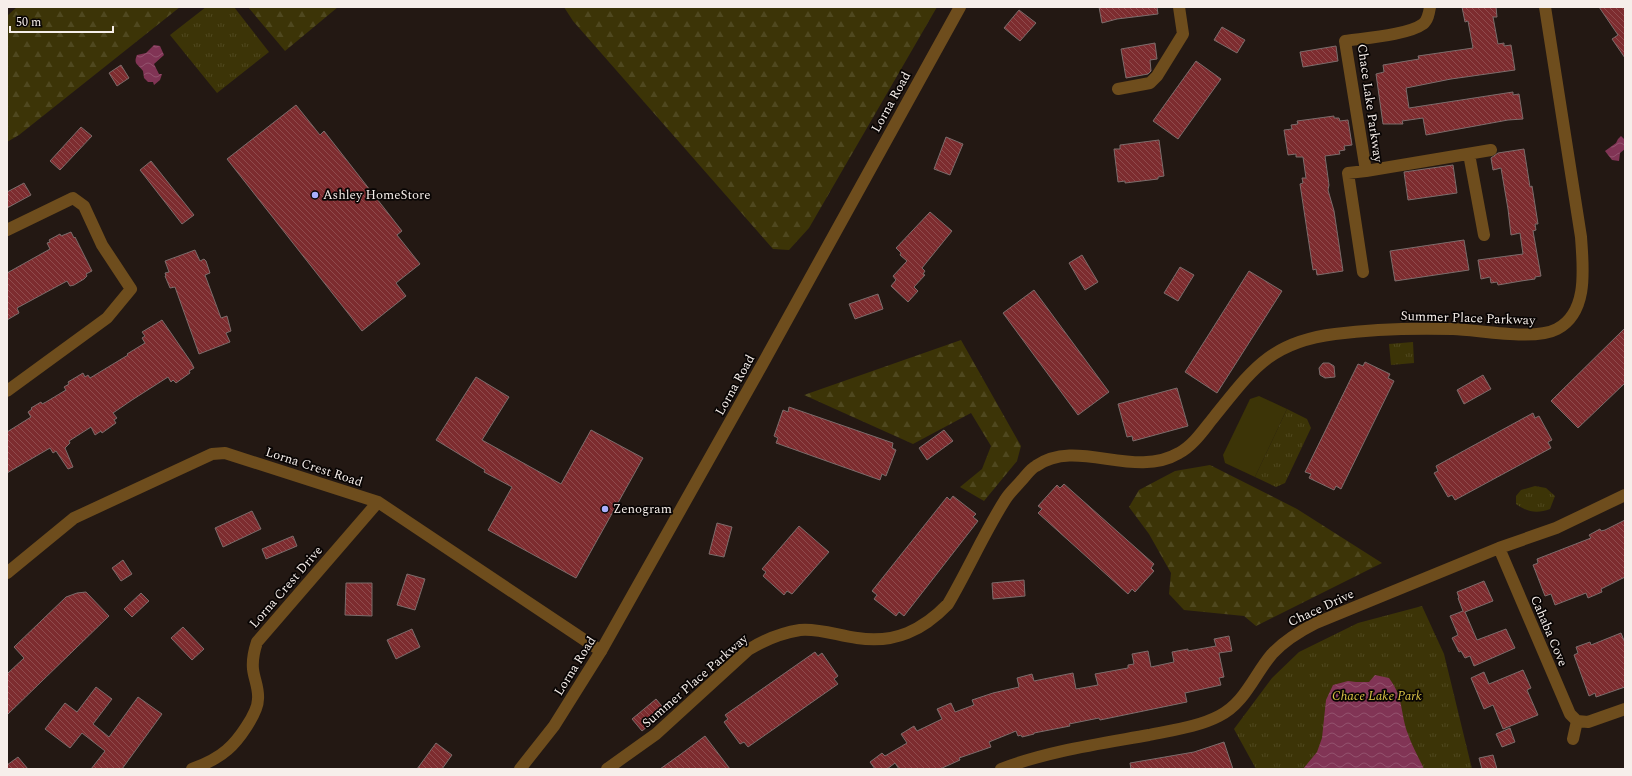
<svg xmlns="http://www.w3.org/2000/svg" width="1632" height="776" font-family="Spectral,serif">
<defs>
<pattern id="forest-firs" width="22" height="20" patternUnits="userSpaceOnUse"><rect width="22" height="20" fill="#3c3407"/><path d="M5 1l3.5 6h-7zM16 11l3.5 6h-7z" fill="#4f481f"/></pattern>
<pattern id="park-tufts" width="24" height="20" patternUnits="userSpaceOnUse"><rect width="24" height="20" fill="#3c3407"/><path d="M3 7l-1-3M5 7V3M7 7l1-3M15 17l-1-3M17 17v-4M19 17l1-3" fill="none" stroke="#4f481f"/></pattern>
<pattern id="water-waves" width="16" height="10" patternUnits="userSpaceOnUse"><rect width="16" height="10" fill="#813455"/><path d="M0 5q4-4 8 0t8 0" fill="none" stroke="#93526e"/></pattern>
<pattern id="building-back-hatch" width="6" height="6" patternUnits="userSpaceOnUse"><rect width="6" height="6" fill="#7d2c2f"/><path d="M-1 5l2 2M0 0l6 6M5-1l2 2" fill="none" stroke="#904b4d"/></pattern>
</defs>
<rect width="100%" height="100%" fill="#231813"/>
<path fill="#3c3407" d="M1259,396l28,13 -32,68 -30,-14 -2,-8 27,-56z"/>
<path fill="url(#forest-firs)" d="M17,7h163l-161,128 -12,7v-126z
M248,7h90l-53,44z
M564,7h373l-128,221 -20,22 -16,-1 -200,-228z
M961,340l60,106 -4,15 -33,40 -24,-14 22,-18 9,-23 -20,-33 -58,31 -109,-49z
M1210,465l87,44 85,54 -126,63 -12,-10 -60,-6 -15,-16 2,-21 -22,-39 -20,-27 10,-17 36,-19z"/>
<path fill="url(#park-tufts)" d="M206,7h28l35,45 -52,41 -47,-58z
M1413,342l1,21 -23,2 -2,-21z
M1287,409l20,10 4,9 -26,55 -9,4 -21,-10z
M1535,486l11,2 9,8 -5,13c-13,5 -23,3 -34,-5v-8l5,-6z
M1422,606l22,48 28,115h-216l-22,-40 38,-51 27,-26 59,-29z"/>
<path fill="url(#water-waves)" d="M154,45l6,1 4,9 -10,9 5,10h3l-2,6 -6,5 -1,-3h-5l-4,-4 -1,-7c-5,-7 -10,-7 -6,-16l9,-2z
M1621,136l4,4v9l-5,4 -1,8 -7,-1 -7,-9 11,-8 2,-4z
M1375,675l14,3c15,20 11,35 19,56 4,12 11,24 16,35h-121l14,-17 5,-14 4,-38 7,-15 15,-4 8,1h13z"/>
<path fill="url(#building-back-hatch)" stroke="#7c6c6b" d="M1099,7h58l1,7 -41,5 -15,4z
M1462,7h34l1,10h-4l5,27 6,-1v3l7,-1 4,25 -64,9 -45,9 3,20 104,-16v3l6,-1 4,25 -15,1 -82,15 -3,-17 -21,3 1,3h-20l-7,-50 8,-2 -1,-7 36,-6 -1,-3 55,-8 -5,-27 -3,1z
M1599,7h26v51l-13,-19 6,-4z
M1019,10l17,13 -16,18 -16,-13z
M1222,27l23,13 -8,13 -23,-13z
M1155,43l2,16 -7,1 1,11 -3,3 -22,4 -5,-29z
M1336,46l2,15 -35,6 -3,-15z
M1196,61l25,18 -43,60 -25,-18z
M121,65l8,13 -12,8 -8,-13z
M296,105l24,30 4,-4 78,100 -5,4 23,29 -24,19 10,13 -44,35 -135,-172z
M1334,116v2h5l1,3 8,-1 4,25 -8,1 1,4 -6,1 1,3 -15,2 4,29 -1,5 6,21 9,60 -26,4 -1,-6 -3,1 -13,-86 3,-1 -1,-5h4l-3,-21h-7v-3l-8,1 -4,-25 8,-1 -1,-4 7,-1 -1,-3z
M81,127l11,9 -32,34 -10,-9z
M946,137l17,7 -13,31 -16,-6z
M1159,140l5,36 -6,1v2l-33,4v-2l-7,1 -4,-33h6v-4z
M1524,149l6,38 2,-1 6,38h-3l1,6 -3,1 8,45 -6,1v2l-14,2 -23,4 -1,-3 -6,1 -1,-6 -9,2 -3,-19 45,-6 -3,-21 -9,2 -3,-26 -7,-41 -8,2 -2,-12 7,-5z
M151,161l43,54 -12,9 -42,-54z
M1453,165l4,28 -49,7 -4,-28z
M24,183l7,12 -24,13v-16z
M930,212l22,19 -30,37 3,3 -2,3 2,1 -11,12 4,4 -10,11 -17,-16 5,-6 -3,-4 14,-15 -7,-6 1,-2 -5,-5z
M71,232l3,6 1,-1 17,34 -6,3 1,2 -3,3 -10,6 -4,1 -3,-5 -50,27 2,5 -12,7v-47l43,-24 -3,-6 3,-1 -1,-2 11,-6 1,2z
M1464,240l5,30 -74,11 -5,-30z
M195,250l5,11 4,-2 2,2 4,12 -5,2 16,43 6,-2 4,15 -5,2 4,9 -31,12 -24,-67 -5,1 -5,-12h1l-1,-3 4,-1 -4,-11z
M1082,255l16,27 -13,8 -16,-27z
M1180,267l14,8 -16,26 -14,-8z
M1249,271l33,20 -65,102 -32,-21z
M1034,290l75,102 -31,23 -75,-102z
M878,294l5,15 -28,10 -6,-15z
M162,320l29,42 3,6 -5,3 1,2 -14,10 -3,-3 -2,2 -3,-5 -36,23 -19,13 4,5 -3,2 2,3 -14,10 -1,-2 -6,4 -4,-8 -22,14 1,2 -5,5 8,19 -5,2 -12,-18 -3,2 -3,-5 -43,25v-41l24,-15 -3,-5 4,-3 -1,-1 10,-6 1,2 4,-2 20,-12 -2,-3 5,-3 -1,-2 15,-9 2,4 3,-2 2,3 38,-23 -1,-1 18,-11 -3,-5 3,-2 -3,-4z
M1625,328v55l-47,45 -27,-27z
M1365,362l25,12 -2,4 6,3 -53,108 -5,-3 -2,4 -25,-12 2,-4 -6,-2 53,-108 5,2z
M1323,363h6l5,3 1,11 -10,1 -5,-3 -1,-7z
M1483,375l8,14 -27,15 -7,-14z
M476,377l33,20 -27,43 79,44 30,-54 52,28 -67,120 -88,-48 24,-43 -28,-15 1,-2 -49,-30z
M1177,388l11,38 -55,15 -1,-5 -5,1 -9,-33z
M789,407l104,36 -1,5 4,2 -10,26 -4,-2 -2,6 -104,-37 2,-5 -4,-2 9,-26 5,2z
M1533,413l2,5 4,-2 13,24 -4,2 3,6 -96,52 -3,-5 -4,2 -14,-24 4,-2 -2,-5z
M944,430l9,11 -26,19 -8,-12z
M1064,484l90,80 -3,4 3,3 -19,21 -3,-3 -4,5 -90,-81 4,-4 -4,-3 19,-21 3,3z
M953,496l23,18 -3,3 5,4 -74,95 -5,-4 -3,4 -22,-17 3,-4 -5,-4 75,-94 3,3z
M252,511l9,18 -38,18 -8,-19z
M1625,520v57l-24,12 1,3 -14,6 -2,-5 -31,12 -4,-11 -6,2 -12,-31 5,-2 -1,-4 54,-21 -2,-3 11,-6 1,2 4,-1z
M717,523l15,4 -8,30 -15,-3z
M799,526l30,26 -37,42 -5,-3 -3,4 -21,-19 3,-4 -4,-3z
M293,536l4,10 -31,13 -4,-10z
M123,560l9,14 -11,7 -9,-13z
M407,574l18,5 -10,31 -18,-5z
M1024,580l1,16 -32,3 -1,-16z
M1484,581l9,20 -28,11 12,28 29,-11 9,19 -41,18 -4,-10 -5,2 -4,-7 -2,1 -7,-14 6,-3 -8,-19 13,-5 -5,-13h1l-2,-6z
M346,583h26v33l-27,-1z
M86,592l23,24 -102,99v-41l17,-16 -10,-11 52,-50 11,-4z
M141,593l8,8 -17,16 -8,-8z
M183,627l21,22 -12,11 -21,-22z
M412,629l8,18 -24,12 -9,-19z
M1621,633l4,10v44l-29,10 -1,-4 -6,3 -15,-41 4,-2 -2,-6 14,-5 1,3z
M1229,636l3,15 -13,2 5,24 -5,1 2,7 -36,8 2,9 -87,18 -1,-2 -30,6 1,2 -36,7v1l-12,3 -1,-2 -3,1 -2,-5 -27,11 2,5 -32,11 1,2 -20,9h-41l-4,-6 -8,6h-12l-5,-7 12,-9 3,3 22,-13 -6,-9 13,-8 3,5 25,-12 -5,-10 14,-6 4,9 19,-7 -2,-5 21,-7 26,-6 -2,-9 15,-4 2,7 39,-8 3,16 22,-4 -3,-11 33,-6v-3l6,-1 -2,-10 16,-3 3,16 23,-5 -2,-10 16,-3v2l28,-5 -2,-7z
M815,652l3,4 4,-3 16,23 -4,3 4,5 -90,63 -4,-5 -4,2 -16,-22 4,-3 -3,-4z
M1523,670l8,18 -4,2 11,25 -35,14 -10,-24 -9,4 -13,-31 13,-6 5,12z
M96,687l16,12 -19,25 16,13 29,-40 24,17 -40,55h-31l14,-18 -23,-18 -12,15 -25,-19 20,-26 12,9z
M656,699l10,12 -24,20 -10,-12z
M1510,728l5,14 -13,5 -6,-13z
M705,736l25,33h-70l21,-15z
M1224,742l9,27h-102l-1,-6 64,-11z
M436,743l16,12 -10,14h-25z
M1493,755l4,14h-15l-3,-11z
M18,757l10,12h-21v-4z"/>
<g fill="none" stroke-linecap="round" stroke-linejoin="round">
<path stroke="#6e4d1d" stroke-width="12" d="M1430,7c-1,6 -2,13 -7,17 -15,11 -58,14 -78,17l21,130 125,-21
M1118,89l32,-6 7,-7 26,-42 -4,-27
M1469,154l15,81
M7,230l66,-32 11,8 18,39 29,44 -24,29 -100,73
M1363,272l-15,-99 18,-2
M1499,548l71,166 7,7 11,1 37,-13
M7,573l67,-55 138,-64 13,-1 153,49 223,149
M1573,739l4,-18
M192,769c11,-4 26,-11 35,-19 11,-9 31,-37 31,-51 1,-11 -4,-20 -5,-30 -1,-10 1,-18 4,-27l121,-140
M607,769l49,-35 92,-84c16,-10 33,-17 52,-20 19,-2 39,6 57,8 38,6 66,-8 91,-34 20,-34 36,-71 57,-104 4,-7 11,-13 16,-19 5,-5 9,-12 15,-15 41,-29 97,14 143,-13 15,-8 25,-24 35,-36 38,-47 56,-75 121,-83 38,-5 79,-6 118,-5 27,1 82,12 104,0 32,-17 26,-62 24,-92l-36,-230
M1001,769c47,-18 98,-25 148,-34 23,-5 49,-8 70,-19 26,-13 35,-41 53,-62 13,-14 28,-23 44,-31l183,-75 57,-20 69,-33"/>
<path stroke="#6e4d1d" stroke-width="12" d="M520,769l34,-43 47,-75 161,-286 198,-358"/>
</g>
<g fill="#a9b0fc" stroke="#090504" stroke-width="1.5">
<circle cx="315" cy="195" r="4"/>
<circle cx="605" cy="509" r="4"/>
</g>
<g text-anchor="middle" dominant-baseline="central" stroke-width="3.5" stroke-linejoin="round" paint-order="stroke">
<g font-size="13" fill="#f6eeea" stroke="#090504">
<text transform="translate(891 102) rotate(-61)">Lorna Road</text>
<text transform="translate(1370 103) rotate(82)">Chace Lake Parkway</text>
<text transform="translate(1468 318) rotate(2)">Summer Place Parkway</text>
<text transform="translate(735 385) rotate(-61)">Lorna Road</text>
<text transform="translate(314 467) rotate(18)">Lorna Crest Road</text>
<text transform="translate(286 587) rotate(-49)">Lorna Crest Drive</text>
<text transform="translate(1321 608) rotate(-25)">Chace Drive</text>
<text transform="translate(1549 631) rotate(67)">Cahaba Cove</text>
<text transform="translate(575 666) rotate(-58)">Lorna Road</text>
<text transform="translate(695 681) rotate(-41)">Summer Place Parkway</text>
</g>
<g font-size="13" fill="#f6eeea" stroke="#090504" text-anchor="start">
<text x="323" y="195">Ashley HomeStore</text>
<text x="613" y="509">Zenogram</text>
</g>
<g font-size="13" font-style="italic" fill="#d7c044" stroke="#090504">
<text x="1377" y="696">Chace Lake Park</text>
</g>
</g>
<rect width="1632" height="776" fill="none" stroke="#f6eeea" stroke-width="16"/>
<path d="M10 26v6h103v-6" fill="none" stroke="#f6eeea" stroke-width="2"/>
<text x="16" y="26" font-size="12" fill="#f6eeea" stroke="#090504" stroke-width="3" paint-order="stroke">50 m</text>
</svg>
